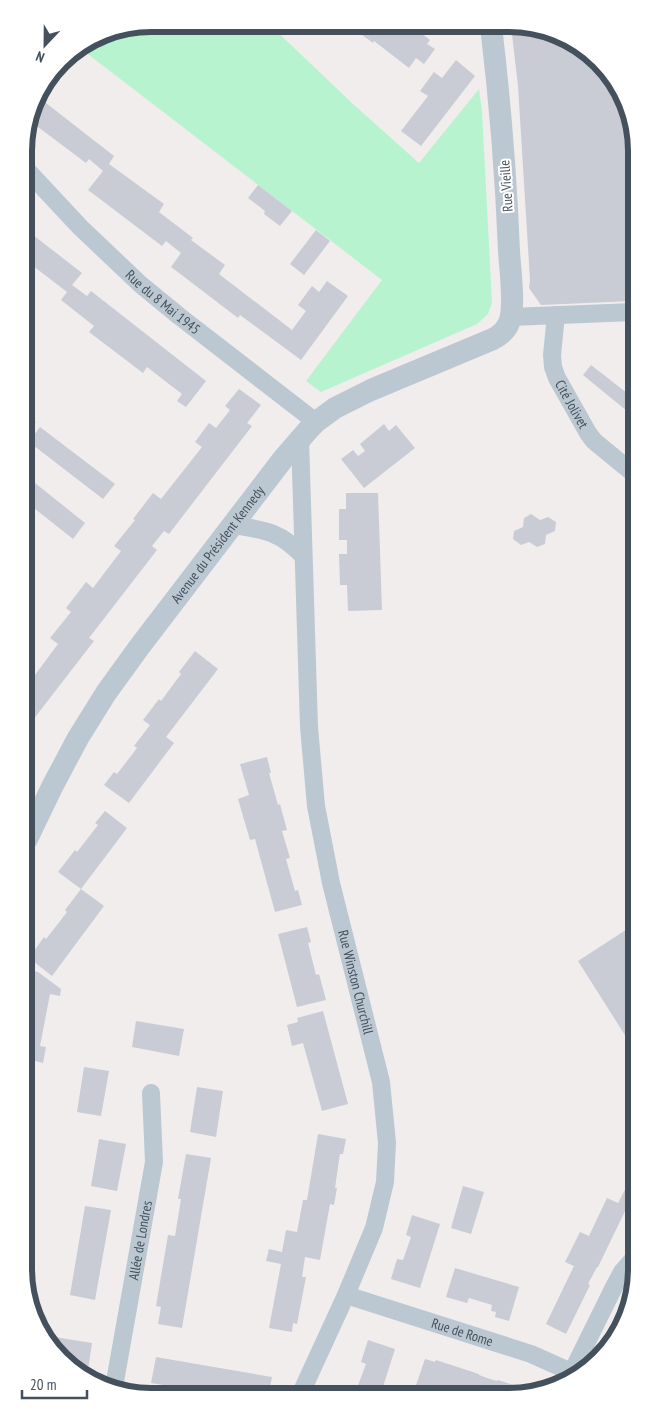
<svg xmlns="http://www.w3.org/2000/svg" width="660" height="1420" font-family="'PT Sans Narrow',sans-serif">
<rect width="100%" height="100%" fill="#f1eded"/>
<path fill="#b7f3cf" d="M152,24h117l84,80 66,59 60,-74 3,22 10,192 -4,11 -11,10 -156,68 -15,-11 76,-101 -302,-232 23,-15z"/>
<path fill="#c9ccd4" d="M354,25h57l19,15 -3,4 8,5 -11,15 -8,-6 -7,10 -35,-27 -1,2 -16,-12 2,-3z
M511,26h22l60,30 39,62v183l-91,4 -12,-17 1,-8 -12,-194z
M456,60l19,16 -54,70 -20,-15 27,-35 -8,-5 14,-19 8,6z
M37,96l77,60 -5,8 55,40 -5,8 34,26 -2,2 34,25 -6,9 73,56 14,-19 -8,-6 14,-19 7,6 8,-11 21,15 -47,64 -61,-45 -2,3 -59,-45 -8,-6 10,-14 -15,-12 -4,5 -74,-56 15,-19 -14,-12 -3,4 -56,-42z
M258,185l34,26 -12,15 -16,-12 1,-3 -17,-13z
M24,228l58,45 -10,12 15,11 4,-5 115,90 -20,26 -9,-6 5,-7 -17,-13 -18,-14 -4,6 -54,-41 5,-6 -33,-26 6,-8 -43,-33z
M316,230l14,11 -26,34 -14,-11z
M591,365l36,28 6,-7v30l-50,-41z
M239,389l22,16 -14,18 5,3 -83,108 -5,-3 -12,15 5,4 -68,88 5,3 -68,88v-42l32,-43 -8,-6 21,-26 -5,-4 20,-26 7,6 28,-37 -7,-5 21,-26 -2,-1 20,-26 8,6 41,-52 -7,-5 14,-19 7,5 14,-18 -5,-4z
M25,413l11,9 -11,14z
M384,424l5,7 7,-6 19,23 -51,40 -23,-29 12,-9 5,6 7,-5 -5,-7z
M40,427l75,57 -12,15 -74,-57z
M25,475l60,48 -12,16 -48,-38z
M346,493h32l4,117 -34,1 -1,-26h-7l-1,-31h8v-14h-8v-31h7z
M531,514l9,6 8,-3 8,5 -1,9 -9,4 -1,9 -8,3 -8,-5 -8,3 -8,-6 1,-8 9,-4 1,-9z
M634,635v15l-7,-10z
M195,651l23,18 -52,68 8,6 -45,60 -25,-18 10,-13 3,2 20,-26 -3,-2 16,-21 -7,-5 16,-21 2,2 20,-27 -2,-2z
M267,757l4,16h-2l9,32 2,-1 7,26 -5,1 8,27 -4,1 9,32 3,-1 4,15 -27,7 -20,-73 -5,1 -12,-41 11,-4 -9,-31z
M105,811l22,17 -46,61 -23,-17 17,-22 2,2 21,-27 -3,-2z
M81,889l23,17 -52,70 -23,-18 15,-21 2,2 11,-14 10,-13 -2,-2z
M635,924v127l-57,-90z
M307,927l4,15 -3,1 8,32 3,-1 7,26 -29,7 -19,-73z
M29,970l9,2 23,17 -1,7 -10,-2 -10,52 6,1 -3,16 -12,-3v-4h-4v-81z
M323,1011l25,93 -26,7 -19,-68 -11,3 -5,-21 11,-3 -1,-4z
M136,1021l48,8 -5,27 -47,-9z
M84,1067l25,4 -8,45 -24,-4z
M197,1087l26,4 -7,46 -26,-5z
M318,1134l28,5 -3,15h-3l-1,6 -4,28h2l-3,17 -4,-1 -10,56 -15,-3 -3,20h4l-9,47 -4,-1 -1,9 -23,-4 12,-64 -15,-3 3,-12 13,3 4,-22 11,2 6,-32h4z
M99,1139l27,5 -9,47 -26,-5z
M186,1154l25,4 -29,170 -24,-4 3,-17 -5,-1 12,-71 7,1 6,-37h-3z
M633,1174l3,1v37l-9,-5 -29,60h-1l-9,17 2,1 -24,49 -20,-10 28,-58 -9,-4 15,-30 9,4 18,-38 11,5z
M463,1186l21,6 -13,42 -20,-6z
M85,1206l26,4 -16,90 -25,-5z
M412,1215l28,9 -20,64 -29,-9 6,-20 6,1 8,-23 -5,-2z
M455,1268l64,19 -10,34 -14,-4 1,-5 -5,-1 1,-6 -23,-7 -2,5 -21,-6z
M49,1336l43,7 -4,27 -15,-3 -6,-3z
M368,1340l27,9 -14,44h-30l2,-6 4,1 9,-24 -5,-2z
M156,1357l116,20 -3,16h-58l-60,-10z
M425,1359l10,3 1,-2 43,14v1l8,3 10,3 1,-1 36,12h-70l-14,-4 -2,4h-20l-13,-4z"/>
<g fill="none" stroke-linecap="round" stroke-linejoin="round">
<g stroke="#bcc8d1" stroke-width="18">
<path id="s1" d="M24,167l56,60 60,57 39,32 137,106"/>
<path id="s2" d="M556,315l-4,40 1,12 4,11 31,55 6,8 39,32"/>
<path d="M511,317l122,-5"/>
<path id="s3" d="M300,439l9,288 7,79 15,77 50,199 6,61 -2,39 -11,46 -28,67 -45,98"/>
<path d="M233,525c31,5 47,6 70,31"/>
<path id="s4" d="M346,1295l185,59 47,21"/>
<path d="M572,1372l42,-85 8,-15 14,-16"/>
<path id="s5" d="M114,1387l40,-225 -3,-69"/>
</g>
<path stroke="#bcc8d1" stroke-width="22" id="s6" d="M27,839l25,-52 26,-49 28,-45 34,-47 143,-187 26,-30 7,-7 19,-14 36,-18 122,-51c8,-4 14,-9 17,-19 5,-16 0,-51 -1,-69 -3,-75 -9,-150 -18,-225"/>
</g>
<g text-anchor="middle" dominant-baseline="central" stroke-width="4" stroke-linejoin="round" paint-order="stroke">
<g font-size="14" fill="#44515d" stroke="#fff">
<text transform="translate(506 186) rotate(-94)">Rue Vieille</text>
<text stroke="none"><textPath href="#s1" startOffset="194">Rue du 8 Mai 1945</textPath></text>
<text stroke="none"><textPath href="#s2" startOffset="94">Cité Jolivet</textPath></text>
<text stroke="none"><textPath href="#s6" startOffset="352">Avenue du Président Kennedy</textPath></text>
<text stroke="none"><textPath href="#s3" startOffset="548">Rue Winston Churchill</textPath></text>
<text stroke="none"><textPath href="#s5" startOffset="149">Allée de Londres</textPath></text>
<text stroke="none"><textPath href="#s4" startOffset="122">Rue de Rome</textPath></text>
</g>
</g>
<path d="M0 0H660V1420H0ZM151 32H509A119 119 0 0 1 628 151V1269A119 119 0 0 1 509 1388H151A119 119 0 0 1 32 1269V151A119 119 0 0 1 151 32Z" fill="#fff" fill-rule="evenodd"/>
<path fill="none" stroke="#44515d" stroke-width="6" d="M151 32H509A119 119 0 0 1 628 151V1269A119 119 0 0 1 509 1388H151A119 119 0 0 1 32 1269V151A119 119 0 0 1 151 32Z"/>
<g transform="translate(45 45) rotate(202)" stroke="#ffffff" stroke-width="4" paint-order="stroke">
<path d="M0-4L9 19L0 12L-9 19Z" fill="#44515d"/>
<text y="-8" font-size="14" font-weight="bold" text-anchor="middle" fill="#44515d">N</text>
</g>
<path d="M22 1390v8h65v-8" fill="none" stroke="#44515d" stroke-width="2.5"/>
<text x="30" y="1390" font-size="15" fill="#44515d" stroke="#ffffff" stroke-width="4" paint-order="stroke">20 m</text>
</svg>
